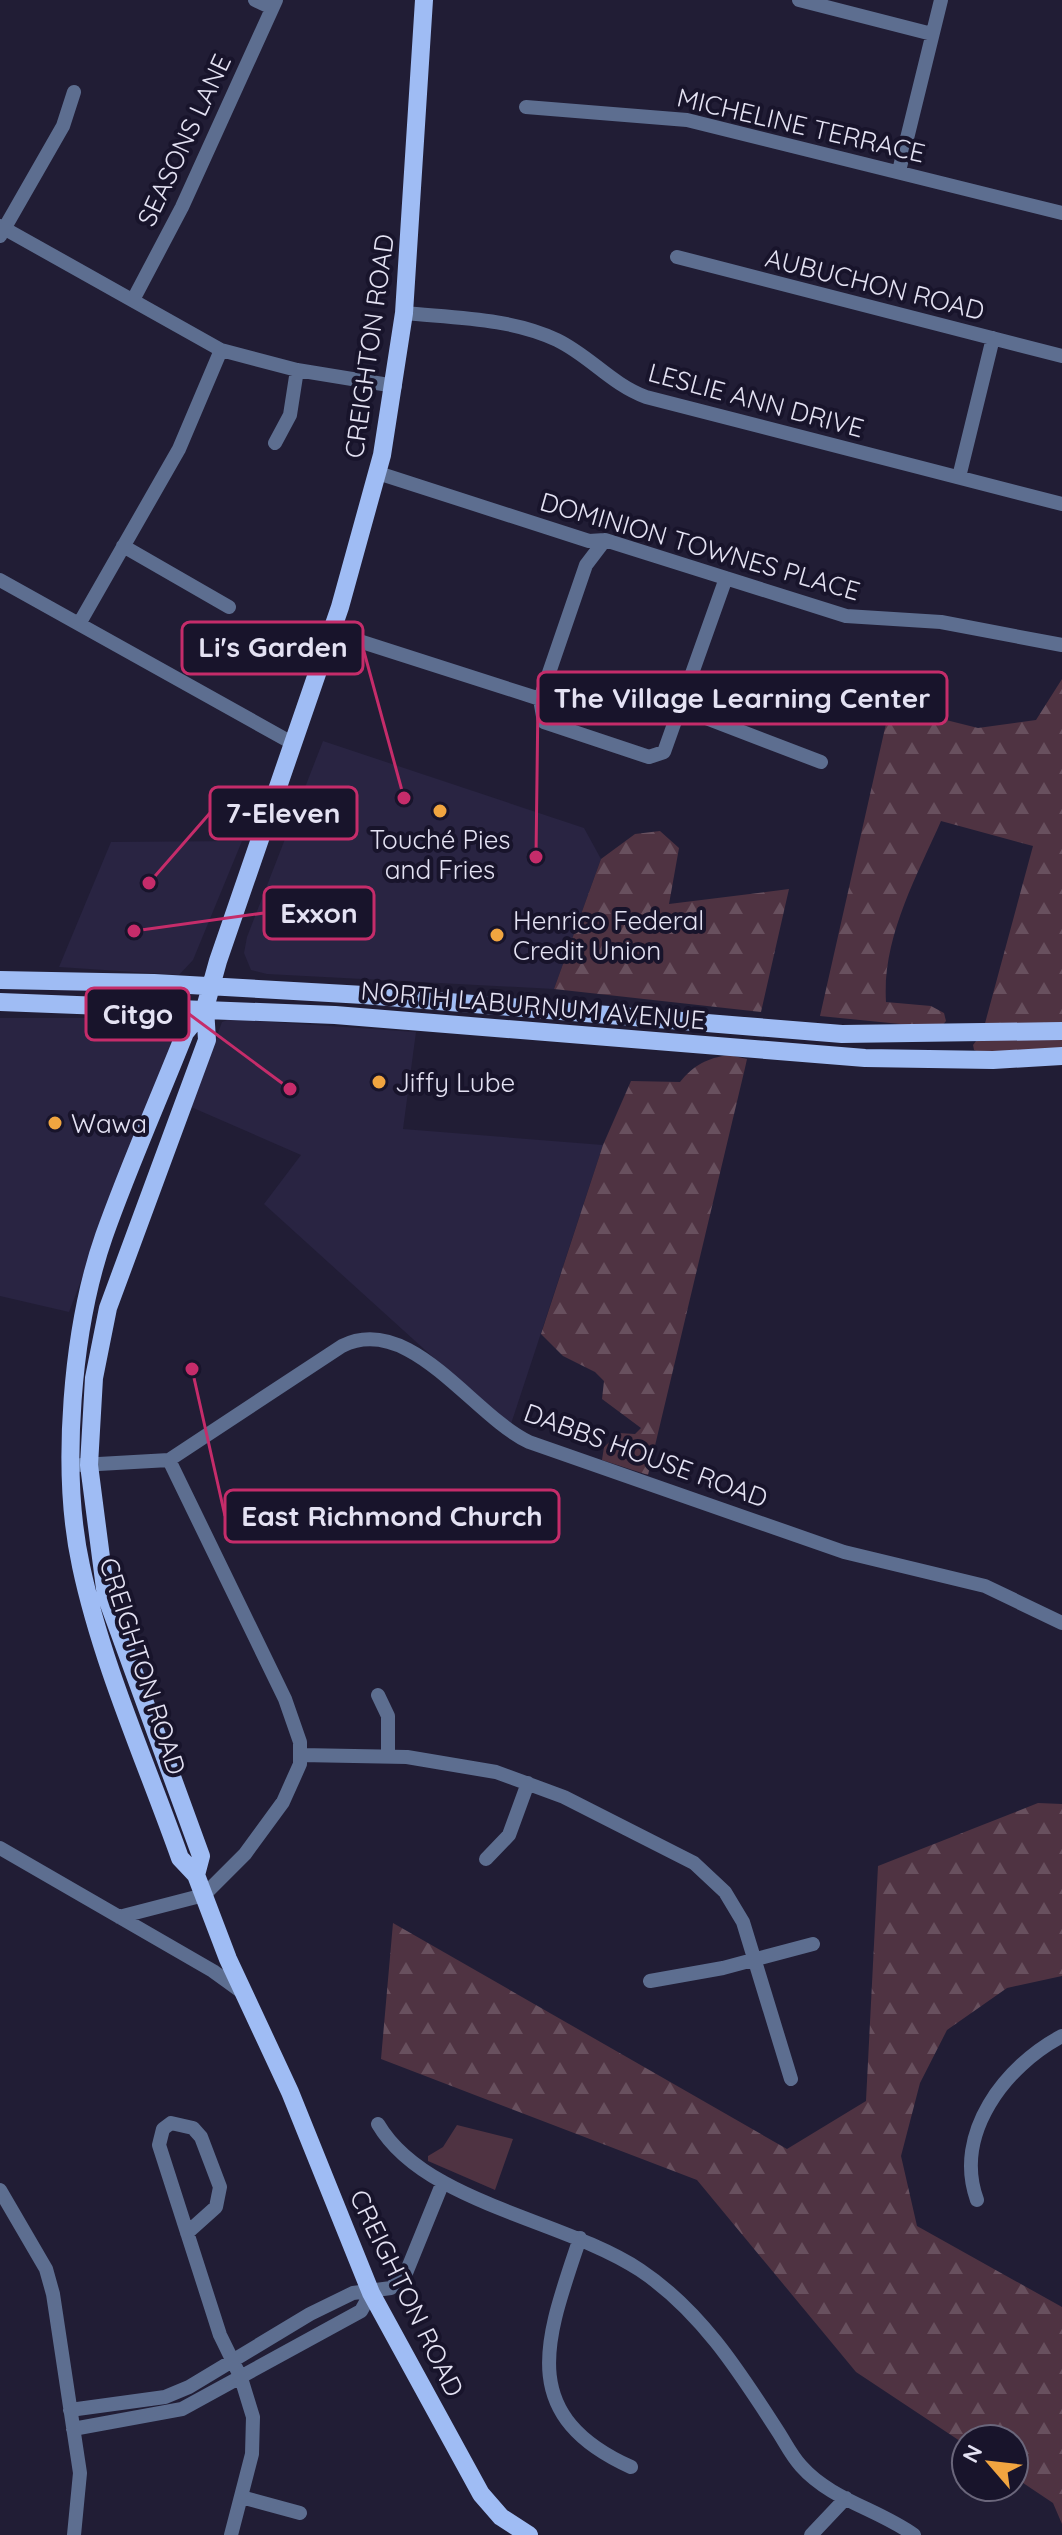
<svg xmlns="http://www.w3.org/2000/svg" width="1062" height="2535" font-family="Quicksand,sans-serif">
<defs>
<pattern id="forest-firs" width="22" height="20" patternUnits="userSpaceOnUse" patternTransform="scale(2)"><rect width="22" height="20" fill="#4f3342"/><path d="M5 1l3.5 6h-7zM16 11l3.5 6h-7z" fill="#68505e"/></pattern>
</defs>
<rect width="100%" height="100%" fill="#211d35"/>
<path fill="#292442" d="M323,741l261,87 17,31 -47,130 -287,-15 -16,-4 -7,-17 3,-16z
M242,841l-49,119 -14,15 -120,-8 52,-125z
M0,1018h159l13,12 -2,18 -101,264 -69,-16z
M230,1019l186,13 -13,97 200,16 -93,282 -246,-223 37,-49 -110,-48 31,-85z"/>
<path fill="#4f3342" d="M1062,1037v12l-81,4 -7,-3 -1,-5 3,-4z
M457,2125l56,14 -18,51 -67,-29v-5l15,-9z"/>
<path fill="url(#forest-firs)" d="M1062,679v344l-78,4 49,-181 -92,-25c-25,57 -59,117 -55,181l45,4 13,7 2,8 -6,7 -120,-12 70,-310 88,22 58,-8z
M660,831l19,17 -10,56 120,-15 -28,123 -207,-23 47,-130 34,-25z
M729,1055l18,4 -2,9 -97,407 -46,-15 2,-13 15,-14 16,1 6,-6 -39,-29 2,-18 -9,-9 -32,-16 -22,-22 62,-189 28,-64 49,1c14,-17 27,-24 49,-27z
M1038,1803l24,1v172l-55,12 -60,42 -27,53 -19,73 16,70 145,81v217l-9,-21 -39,-26v-38h-48v6l-110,-73 -159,-192 -316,-121 12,-136 394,226 79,-48 12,-235z"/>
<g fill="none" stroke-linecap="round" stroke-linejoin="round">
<path stroke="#5d6e90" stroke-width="14" d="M255,0l17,8
M799,0l133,34
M526,107l161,13 375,93
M899,171l42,-171
M0,226l221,124 76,20 98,16
M0,236l63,-110 11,-34
M677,257l385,99
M133,300l49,-93 94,-207
M404,313c51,5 107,5 153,27 33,16 54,44 89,57l416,107
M275,443l15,-28 7,-45
M378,473l211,68 16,-1 241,76 95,6 121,23
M959,477l34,-139
M123,546l106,61
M0,580l294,164
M79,624l100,-175 42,-99
M331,632l209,67 4,23 105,35 15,-5 62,-174
M540,699l46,-134 19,-25
M680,708l141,54
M81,1465l88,-5 173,-114c68,-34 130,69 187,96l315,110 141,34 77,37
M378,1695l10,21v41
M301,1755l106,2 89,15 68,25 130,66 31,29 18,30 48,157
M0,1848l213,123 29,21
M486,1859l23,-24 19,-52
M119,1917l85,-22 41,-41 38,-52 17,-38v-22l-15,-43 -116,-239
M650,1981l73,-13 90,-24
M378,2124c46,79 185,95 262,146 60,40 99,101 137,160 8,12 14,25 24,36 30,34 77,43 113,69
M0,2190l46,79 7,25 27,179 -6,62
M977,2200c-24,-66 28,-134 85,-164
M187,2233l29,-26 4,-20 -19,-50 -8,-9 -22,-5 -8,6 -4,16 61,190 21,43 12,39 -1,37 -21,81
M580,2238c-33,99 -66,176 51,229
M70,2410l95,-13 24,-10 121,-73 43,-21 38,-5 15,-15 37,-91
M73,2429l109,-20 179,-98 10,-18
M241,2497l59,16
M811,2535l35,-37"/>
<path stroke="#9fbcf4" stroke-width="18" d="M0,980l154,3 210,12 478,39 220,-3
M0,1002l335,13 530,43 128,2 69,-4
M205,1008l-20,25c-27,68 -57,135 -81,203 -32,92 -44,234 -23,330 21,99 65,196 99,292l16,17 32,84 62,133 81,201 110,201 20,23 28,18
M196,1875l5,-19 -95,-260 -17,-131 5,-87 14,-70 99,-268 -2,-32 13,-47 122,-354 42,-152 22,-142 20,-313"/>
</g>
<g fill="#f1a540" stroke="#18142b" stroke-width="3">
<circle cx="440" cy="811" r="8"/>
<circle cx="497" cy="935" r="8"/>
<circle cx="379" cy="1082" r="8"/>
<circle cx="55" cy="1123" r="8"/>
</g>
<g text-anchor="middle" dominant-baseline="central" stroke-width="8" stroke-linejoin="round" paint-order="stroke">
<g font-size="26" fill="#e4e2f3" stroke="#18142b">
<text transform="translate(801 125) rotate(13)">MICHELINE TERRACE</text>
<text transform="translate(184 140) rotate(-65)">SEASONS LANE</text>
<text transform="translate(875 284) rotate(14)">AUBUCHON ROAD</text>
<text transform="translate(369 346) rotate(-82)">CREIGHTON ROAD</text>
<text transform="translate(756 400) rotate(15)">LESLIE ANN DRIVE</text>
<text transform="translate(700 546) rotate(16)">DOMINION TOWNES PLACE</text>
<text transform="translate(533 1005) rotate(5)">NORTH LABURNUM AVENUE</text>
<text transform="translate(646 1455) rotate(20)">DABBS HOUSE ROAD</text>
<text transform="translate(143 1666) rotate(72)">CREIGHTON ROAD</text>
<text transform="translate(407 2293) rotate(64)">CREIGHTON ROAD</text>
</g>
<g font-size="26" fill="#e4e2f3" stroke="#18142b" text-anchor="start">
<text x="440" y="839" text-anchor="middle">Touché Pies<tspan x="440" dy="30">and Fries</tspan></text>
<text x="513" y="920">Henrico Federal<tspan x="513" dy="30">Credit Union</tspan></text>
<text x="395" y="1082">Jiffy Lube</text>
<text x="71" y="1123">Wawa</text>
</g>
</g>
<path fill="none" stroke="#c52c6a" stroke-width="3" d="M404 798L363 648M536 857L538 698M149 883L210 813M134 931L264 913M290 1089L189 1014M192 1369L225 1516"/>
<g fill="#c52c6a" stroke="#18142b" stroke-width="3">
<circle cx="404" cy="798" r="8"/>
<circle cx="536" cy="857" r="8"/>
<circle cx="149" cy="883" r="8"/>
<circle cx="134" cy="931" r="8"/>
<circle cx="290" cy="1089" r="8"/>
<circle cx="192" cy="1369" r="8"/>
</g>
<g fill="#18142b" stroke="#c52c6a" stroke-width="3">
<rect x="182" y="622" width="181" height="52" rx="8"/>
<rect x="538" y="672" width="409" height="52" rx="8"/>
<rect x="210" y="787" width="147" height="52" rx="8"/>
<rect x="264" y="887" width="110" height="52" rx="8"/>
<rect x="86" y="988" width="103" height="52" rx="8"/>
<rect x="225" y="1490" width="334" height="52" rx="8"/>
</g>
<g font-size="28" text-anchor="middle" font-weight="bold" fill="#e4e2f3">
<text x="273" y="657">Li's Garden</text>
<text x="742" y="708">The Village Learning Center</text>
<text x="283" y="823">7-Eleven</text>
<text x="319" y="923">Exxon</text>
<text x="138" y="1024">Citgo</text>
<text x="392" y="1526">East Richmond Church</text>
</g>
<g transform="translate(990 2463) rotate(298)"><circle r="38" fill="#18142b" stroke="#6a667b" stroke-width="2"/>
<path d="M0-6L14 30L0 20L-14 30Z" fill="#f1a540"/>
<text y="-12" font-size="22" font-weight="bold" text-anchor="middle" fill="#e4e2f3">N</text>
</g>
</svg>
